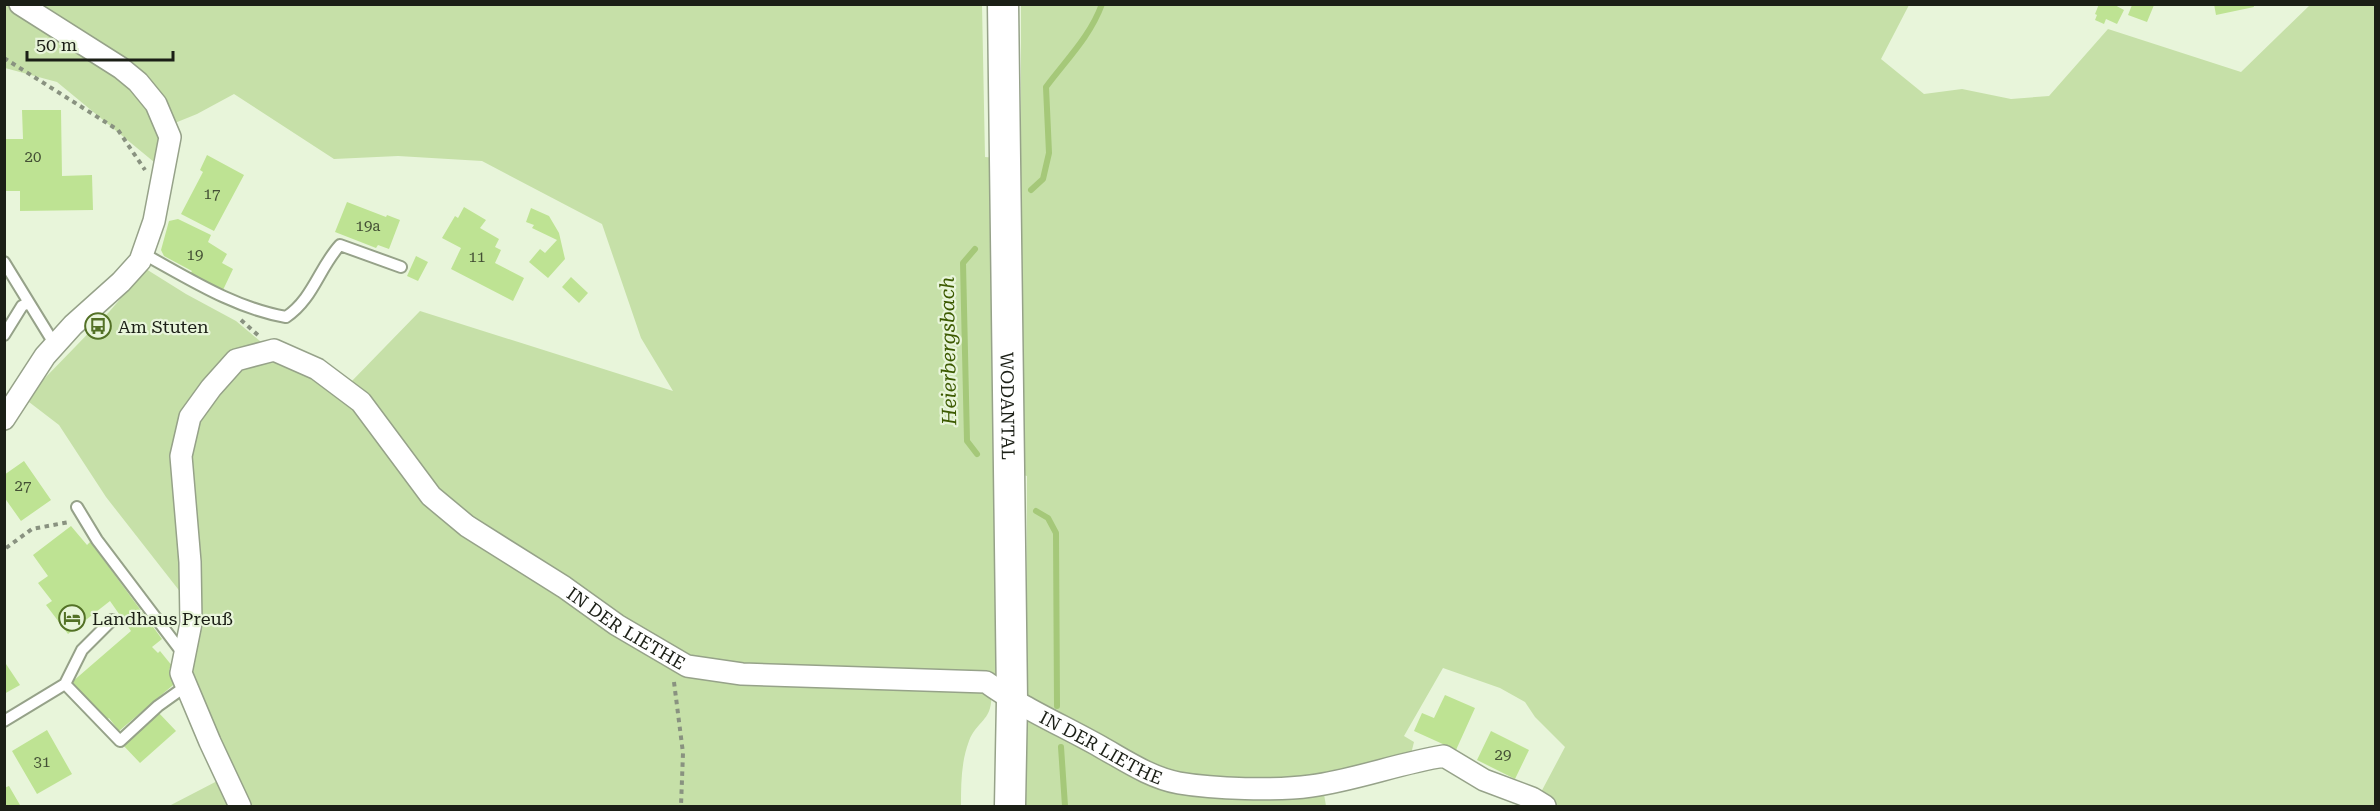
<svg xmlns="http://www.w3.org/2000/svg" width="2380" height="811" font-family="'Roboto Serif',serif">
<rect width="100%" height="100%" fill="#e8f5da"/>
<path fill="#c6e0a8" d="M4,5h978l3,152 36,3v-155h888l-28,54 43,35 38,-5 49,10 38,-3 59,-67 133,43 69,-67h65v801h-822l-14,-10 26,-49 -30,-30 -10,-15 -25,-14 -57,-20 -39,68 10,6 -3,12 -120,29 -114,-7 -151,-76 1,-224 -32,-9 3,214 -239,-12 -71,-9 -254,-167 -85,-109 71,-73 253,80 -32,-53 -39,-114 -120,-63 -84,-5 -64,3 -100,-65 -37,20 -37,15 -6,33 -97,-80 -52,-14z
M146,269l40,25 50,27 31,26 -80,65 -2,186 -79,-101 -47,-72 -30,-23 13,-21 67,-69z
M279,356l76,47 47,65 258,189 331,34c3,30 -14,29 -22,50 -8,21 -8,43 -8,65h-715l-59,-134v-177l6,-75 47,-54z
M1027,721l47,17 60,34 189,16 3,18h-300z
M223,778l12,28h-66z"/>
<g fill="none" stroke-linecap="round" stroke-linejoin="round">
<path stroke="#a5c879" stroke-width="6" d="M1031,190l12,-11 6,-26 -3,-66c20,-27 44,-50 56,-83
M975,249l-12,14 4,178 10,13
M1036,511l12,7 8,15 1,173
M1061,747l4,59"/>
</g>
<path fill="#bee393" d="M2099,4h14l11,6 -7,14 -11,-5 -2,5 -9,-4 2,-5 -2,-1z
M2214,4h39l1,3 -38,8z
M2132,5h22l-7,17 -19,-7z
M22,110h39l1,66 30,-1 1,35 -73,1v-20h-16v-52h19z
M207,155l37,20 -30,56 -33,-17 22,-42 -3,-2z
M347,202l39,15 1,-2 13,5 -11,29 -11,-4 -2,3 -41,-16z
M464,207l22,13 -6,8 19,11 -4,8 6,3 -6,13 29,15 -11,23 -62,-32 10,-21 -19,-10 13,-22 3,2z
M531,208l18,8 10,17 6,26 -17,19 -19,-16 11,-13 5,4 12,-13 -25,-12 2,-3 -8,-3z
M178,219l33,16 -3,7 19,12 -5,9 11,6 -10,21 -34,-15 3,-4 -28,-15 -3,-6 8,-29z
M416,256l12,6 -10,19 -11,-5z
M571,277l17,16 -9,10 -17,-16z
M24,461l27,39 -30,21 -17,-24v-22z
M71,526l16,19 3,-3 10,13 62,84 -10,8 6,6 2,-2 13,16 -4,2 10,11 -60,51 -10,-13 -4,3 -33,-39 59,-51 -21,-30 -42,33 -22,-29 6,-4 -14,-18 10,-7 -15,-21z
M4,661l16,24 -16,9z
M1445,695l30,13 -19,42 -42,-19 8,-18 12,5z
M158,712l18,19 -36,32 -18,-19z
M47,730l25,44 -35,20 -25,-43z
M1491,731l38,19 -14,29 -38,-19z
M9,786l11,19 -2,1h-14v-18z"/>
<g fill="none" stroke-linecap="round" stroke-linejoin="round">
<g stroke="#96a289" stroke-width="14">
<path id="lane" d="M142,253c46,25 92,55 144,64 27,-18 33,-49 54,-72l61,22
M4,262l51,83
M4,335l18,-29 6,-3
M77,507l20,33 87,115
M65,684l17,-34 30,-30
M4,721l61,-37 55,57 38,-35 28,-20"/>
</g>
<g stroke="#96a289" stroke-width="24">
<g id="street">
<path d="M4,419l41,-63 28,-31 48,-43 19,-21 14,-40 16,-84 -14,-33 -18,-22 -17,-14 -101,-64"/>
<path id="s1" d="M240,806l-30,-64 -29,-69 10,-50 -1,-61 -9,-106 9,-39 21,-29 25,-28 38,-10 43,19 44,33 70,94 36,30 97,61 53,38 70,41 55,8 244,8c36,26 76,43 115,65 25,14 50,31 78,36 35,6 97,8 132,3 45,-6 88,-23 133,-30l40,24 48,18 13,8"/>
</g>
</g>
<g stroke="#96a289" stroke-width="33">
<g id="secondary">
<path id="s2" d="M1003,4l9,696 -2,106"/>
</g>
</g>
<path stroke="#899280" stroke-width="4" stroke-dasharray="4.5 4.5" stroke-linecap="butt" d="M4,58l114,72 27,40
M241,320l17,15
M6,548l26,-19 37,-7
M674,682l9,71 -2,53"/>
<use href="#lane" stroke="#fff" stroke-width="10"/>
<use href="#street" stroke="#fff" stroke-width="21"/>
<use href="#secondary" stroke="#fff" stroke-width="30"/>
</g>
<defs>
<g id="bus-ring" transform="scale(1.35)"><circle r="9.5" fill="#e8f5da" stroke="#537126" stroke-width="1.5"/><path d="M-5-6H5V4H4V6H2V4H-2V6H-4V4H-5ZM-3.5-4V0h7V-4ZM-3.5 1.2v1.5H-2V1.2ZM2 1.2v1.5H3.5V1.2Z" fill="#537126"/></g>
<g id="hotel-ring" transform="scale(1.35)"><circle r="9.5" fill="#e8f5da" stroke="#537126" stroke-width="1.5"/><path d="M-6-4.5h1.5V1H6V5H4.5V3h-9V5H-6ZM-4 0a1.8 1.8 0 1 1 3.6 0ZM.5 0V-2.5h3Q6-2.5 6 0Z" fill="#537126"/></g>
</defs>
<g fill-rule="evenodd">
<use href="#bus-ring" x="98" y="326"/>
<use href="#hotel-ring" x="72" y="618"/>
</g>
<g text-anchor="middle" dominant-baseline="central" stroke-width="4.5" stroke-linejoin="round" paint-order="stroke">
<g font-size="15" fill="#445035">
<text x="33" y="157">20</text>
<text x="212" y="194">17</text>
<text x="368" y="226">19a</text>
<text x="195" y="255">19</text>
<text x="477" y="257">11</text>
<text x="23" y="486">27</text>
<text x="1503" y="755">29</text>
<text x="42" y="762">31</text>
</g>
<g font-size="18" fill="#1b1f16" stroke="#e8f5da" text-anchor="start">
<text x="118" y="326">Am Stuten</text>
<text x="92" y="618">Landhaus Preuß</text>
</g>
<g font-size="18" fill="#1b1f16" stroke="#e8f5da">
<text stroke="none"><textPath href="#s2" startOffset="402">WODANTAL</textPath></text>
<text stroke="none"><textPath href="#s1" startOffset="972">IN DER LIETHE</textPath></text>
<text stroke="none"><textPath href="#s1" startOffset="1476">IN DER LIETHE</textPath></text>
</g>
<g font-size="20" font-style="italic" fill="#3c5a00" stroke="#e8f5da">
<text transform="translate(948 351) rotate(-91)">Heierbergsbach</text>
</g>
</g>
<rect width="2380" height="811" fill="none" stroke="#1b1f16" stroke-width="12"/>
<path d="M27 51v9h146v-9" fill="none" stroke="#1b1f16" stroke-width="3"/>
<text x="36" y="51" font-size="18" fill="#1b1f16" stroke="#e8f5da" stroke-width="4.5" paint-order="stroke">50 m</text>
</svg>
